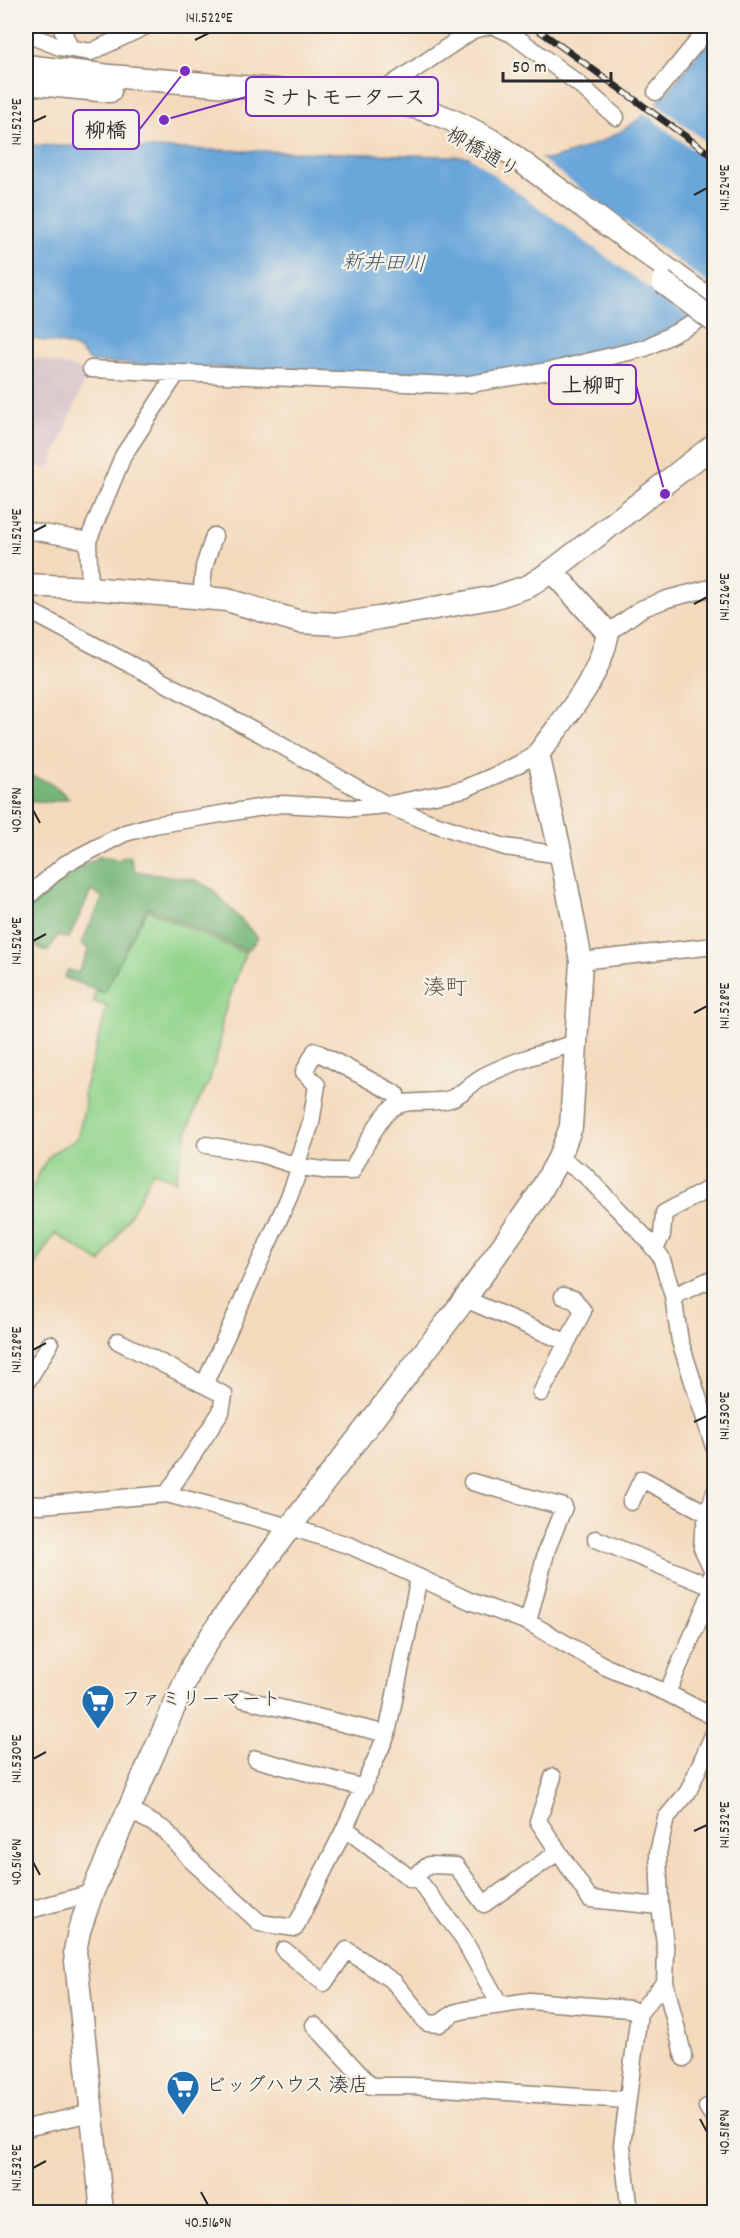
<svg xmlns="http://www.w3.org/2000/svg" width="740" height="2238" font-family="Dekko,'Klee One',sans-serif">
<rect width="100%" height="100%" fill="#f7f3e8"/>
<filter id="ink" filterUnits="userSpaceOnUse"><feTurbulence type="fractalNoise" baseFrequency=".0167" numOctaves="2"/><feDisplacementMap in="SourceGraphic" scale="12" xChannelSelector="R" yChannelSelector="G"/><feConvolveMatrix kernelMatrix="1 2 1 2 8 2 1 2 1" color-interpolation-filters="sRGB"/></filter>
<filter id="wash" filterUnits="userSpaceOnUse"><feTurbulence type="fractalNoise" baseFrequency=".008" numOctaves="4" result="noise"/><feDisplacementMap in="SourceGraphic" scale="24" xChannelSelector="R" yChannelSelector="G"/><feGaussianBlur stdDeviation="1.35" result="paint"/><feColorMatrix in="noise" values="0 0 0 0 0 0 0 0 0 0 0 0 0 0 0 0 0 1.4 0 .05"/><feComposite in="paint" operator="in"/></filter>
<g filter="url(#wash)">
<rect width="100%" height="100%" fill="#f4dabd"/>
<path fill="#d2bec5" d="M26,358l15,1 47,13 -39,98 -23,-9z"/>
<path fill="#92d48c" stroke="#5e805c" stroke-width="1.5" d="M148,910l97,43 -23,67 -2,24 -11,38 -13,25 -11,32 -10,42 -22,-10 -16,32 -36,60 -46,-30 -29,49v-88l4,1c6,-14 11,-31 23,-42 4,-4 18,-10 24,-14l8,-34 -1,-14 23,-84 -14,-6 5,-16 29,-40z"/>
<path fill="#75b678" stroke="#507052" stroke-width="1.5" d="M26,774l25,9 18,15 -19,4 -24,-2z
M101,856l17,4 7,-4 5,1 5,14 60,9 17,9 46,49 -11,13 -100,-44 -43,86 -40,-16 4,-7 10,3 11,-24 -8,-5 22,-47 -12,-6 -22,47 -12,-2 -9,16 -19,-9 -3,1v-31c22,-24 46,-42 75,-57z"/>
<path fill="#69a6da" stroke="#4a6882" stroke-width="1.5" d="M714,33v271l-70,40 -173,35 -379,-17c-8,-4 -9,-12 -18,-15 -14,-6 -33,-6 -48,-9v-193l526,14c31,-9 61,-20 87,-40 29,-22 52,-58 75,-86z"/>
<path fill="#f4dabd" d="M653,101l61,47v18l-71,-54z
M467,155l70,1 177,132v19l-20,14z"/>
</g>
<g filter="url(#ink)">
<g fill="none" stroke-linecap="round" stroke-linejoin="round">
<g stroke="#908274" stroke-width="19">
<path id="street" d="M61,26l9,22
M494,26l18,8 68,51 36,32
M26,34l34,13 31,5 55,-26
M656,92l54,-66
M372,98l101,-68 16,-4
M91,369l359,16 20,-1 84,-14 91,-22 46,-23 23,-15
M26,530l62,11
M90,588l-2,-47 35,-85 54,-83
M201,597l3,-30 10,-31
M26,609l235,125 126,71 39,16 79,26 56,8
M608,633l33,-24 26,-10 47,-12
M26,898l39,-34 60,-31 29,-8 128,-21 71,4 34,-3 77,-16 41,-18 33,-17
M581,961l133,-15
M206,1145l54,9 40,13 31,4h21c7,-14 27,-53 39,-62 15,-12 40,-4 59,-10 13,-5 22,-17 34,-23 29,-15 61,-24 92,-33
M559,1158l25,16 60,62 17,21 12,39
M296,1165l15,-42 6,-38 -13,-13 11,-21 81,43 2,11
M655,1249l7,-14 2,-22 50,-27
M714,1278l-41,18 7,45 34,106
M465,1299l101,43
M118,1341l106,54 -3,17 -54,82
M26,1383l24,-39
M204,1385l85,-188 11,-30
M541,1393l42,-82 -9,-12 -11,-3
M472,1482l92,25 -17,42 -19,73
M631,1502l11,-23 66,35
M26,1504l15,1 126,-11 123,33 61,19 119,55 58,21 78,45 61,26 47,24
M596,1539l116,48
M667,1693l44,-100 1,-24 -10,-21 1,-15 11,-39
M243,1699l144,35
M256,1759l108,29
M553,1777l-15,44 52,78 70,7
M129,1810l36,20 26,30 69,63 35,5 50,-100 42,-94 32,-157
M345,1828l66,51 18,-14 27,1 28,38 74,-52
M415,1876l46,59 39,70
M26,1911l66,-18
M284,1950l40,33 23,-33 47,32 33,41 12,1 15,-11 11,-3 65,-9 100,8 9,4
M665,1982l19,76
M314,2025l57,61h41l215,14
M707,2107l7,11
M26,2128l65,-15
M630,2212l-8,-67 17,-132 26,-31 1,-30 -6,-46 -2,-53 8,-35 22,-26 26,-59"/>
</g>
<g stroke="#908274" stroke-width="25">
<path id="secondary" d="M26,66l84,10 262,22c49,8 82,20 124,45l218,160
M26,83l84,8
M26,585l64,3 137,12 73,22 39,2 40,-6 117,-21 33,-11 23,-15 162,-126
M102,2212l-27,-261 4,-20 13,-38 101,-229 27,-42 70,-95 175,-228 74,-105 20,-36 12,-31 10,-166 -20,-106 -23,-101c29,-40 60,-72 70,-121l-56,-62"/>
</g>
<use href="#street" stroke="#fff" stroke-width="16"/>
<use href="#secondary" stroke="#fff" stroke-width="22"/>
<g stroke="#2b2b2b" stroke-width="7">
<path id="rail" d="M533,26l181,131"/>
</g>
<use href="#rail" stroke="#f7f3e8" stroke-width="4.5" stroke-dasharray="14" stroke-linecap="butt"/>
<g stroke="#908274" stroke-width="25" stroke-linecap="butt">
<path id="secondary-bridge" d="M663,282l51,39"/>
</g>
<use href="#secondary-bridge" stroke="#fff" stroke-width="22"/>
</g>
</g>
<path fill="none" stroke="#2b2b2b" stroke-width="2" d="M195,40l14,-7M33,122l13,-6M694,195l13,-7M33,532l13,-7M694,604l13,-7M33,810l7,13M33,941l13,-7M694,1013l13,-7M33,1350l13,-7M694,1422l13,-6M33,1759l13,-7M694,1831l13,-6M33,1862l7,13M700,2119l7,13M33,2168l13,-7M201,2192l7,13"/>
<defs>
<g id="supermarket-pin" transform="scale(1.725)"><path d="M0 17L-7.5 6A9.5 9.5 0 1 1 7.5 6Z" fill="#1f6fb2" stroke="#f7f3e8"/><path d="M-6-5.5h2.5l.6 2H6L4.5 2H-2.5L-4.4-4H-6ZM-1.5 3.2a1.3 1.3 0 1 0 .1 0ZM3 3.2a1.3 1.3 0 1 0 .1 0Z" fill="#fff"/></g>
</defs>
<g fill-rule="evenodd">
<use href="#supermarket-pin" x="98" y="1701"/>
<use href="#supermarket-pin" x="183" y="2087"/>
</g>
<g text-anchor="middle" dominant-baseline="central" stroke-width="4.5" stroke-linejoin="round" paint-order="stroke">
<g font-size="20" fill="#2b2b2b" stroke="#f7f3e8">
<text transform="translate(482 154) rotate(30)">柳橋通り</text>
</g>
<g font-size="20" fill="#2b2b2b" stroke="#f7f3e8" text-anchor="start">
<text x="121" y="1701">ファミリーマート</text>
<text x="206" y="2087">ビッグハウス 湊店</text>
</g>
<g font-size="21" font-style="italic" fill="#415668" stroke="#f7f3e8">
<text transform="translate(384 265) rotate(2)">新井田川</text>
</g>
<g font-size="22" fill="#66534b" stroke="#f7f3e8">
<text x="445" y="989">湊町</text>
</g>
</g>
<path fill="none" stroke="#7b2cbf" stroke-width="2" d="M164 120L246 97M185 71L139 130M665 494L636 385"/>
<g fill="#7b2cbf" stroke="#f7f3e8" stroke-width="2">
<circle cx="164" cy="120" r="6"/>
<circle cx="185" cy="71" r="6"/>
<circle cx="665" cy="494" r="6"/>
</g>
<g fill="#f7f3e8" stroke="#7b2cbf" stroke-width="2">
<rect x="246" y="77" width="192" height="39" rx="6"/>
<rect x="73" y="110" width="66" height="39" rx="6"/>
<rect x="549" y="365" width="87" height="39" rx="6"/>
</g>
<g font-size="21" text-anchor="middle" font-weight="bold" fill="#2b2b2b">
<text x="342" y="104">ミナトモータース</text>
<text x="106" y="137">柳橋</text>
<text x="593" y="392">上柳町</text>
</g>
<rect width="740" height="2238" fill="none" stroke="#f7f3e8" stroke-width="66"/>
<path d="M503 72v9h108v-9" fill="none" stroke="#2b2b2b" stroke-width="3"/>
<text x="512" y="72" font-size="18" fill="#2b2b2b" stroke="#f7f3e8" stroke-width="4.5" paint-order="stroke">50 m</text>
<rect x="33" y="33" width="674" height="2172" fill="none" stroke="#2b2b2b" stroke-width="2"/>
<g font-size="15" text-anchor="middle" fill="#2b2b2b">
<text x="209" y="22">141.522°E</text>
<text transform="translate(16 122) rotate(-90)" y="5">141.522°E</text>
<text transform="translate(724 188) rotate(-90)" y="5">141.524°E</text>
<text transform="translate(16 532) rotate(-90)" y="5">141.524°E</text>
<text transform="translate(724 597) rotate(-90)" y="5">141.526°E</text>
<text transform="translate(16 810) rotate(-90)" y="5">40.518°N</text>
<text transform="translate(16 941) rotate(-90)" y="5">141.526°E</text>
<text transform="translate(724 1006) rotate(-90)" y="5">141.528°E</text>
<text transform="translate(16 1350) rotate(-90)" y="5">141.528°E</text>
<text transform="translate(724 1416) rotate(-90)" y="5">141.530°E</text>
<text transform="translate(16 1759) rotate(-90)" y="5">141.530°E</text>
<text transform="translate(724 1825) rotate(-90)" y="5">141.532°E</text>
<text transform="translate(16 1862) rotate(-90)" y="5">40.516°N</text>
<text transform="translate(724 2132) rotate(-90)" y="5">40.518°N</text>
<text transform="translate(16 2168) rotate(-90)" y="5">141.532°E</text>
<text x="208" y="2227">40.516°N</text>
</g>
</svg>
